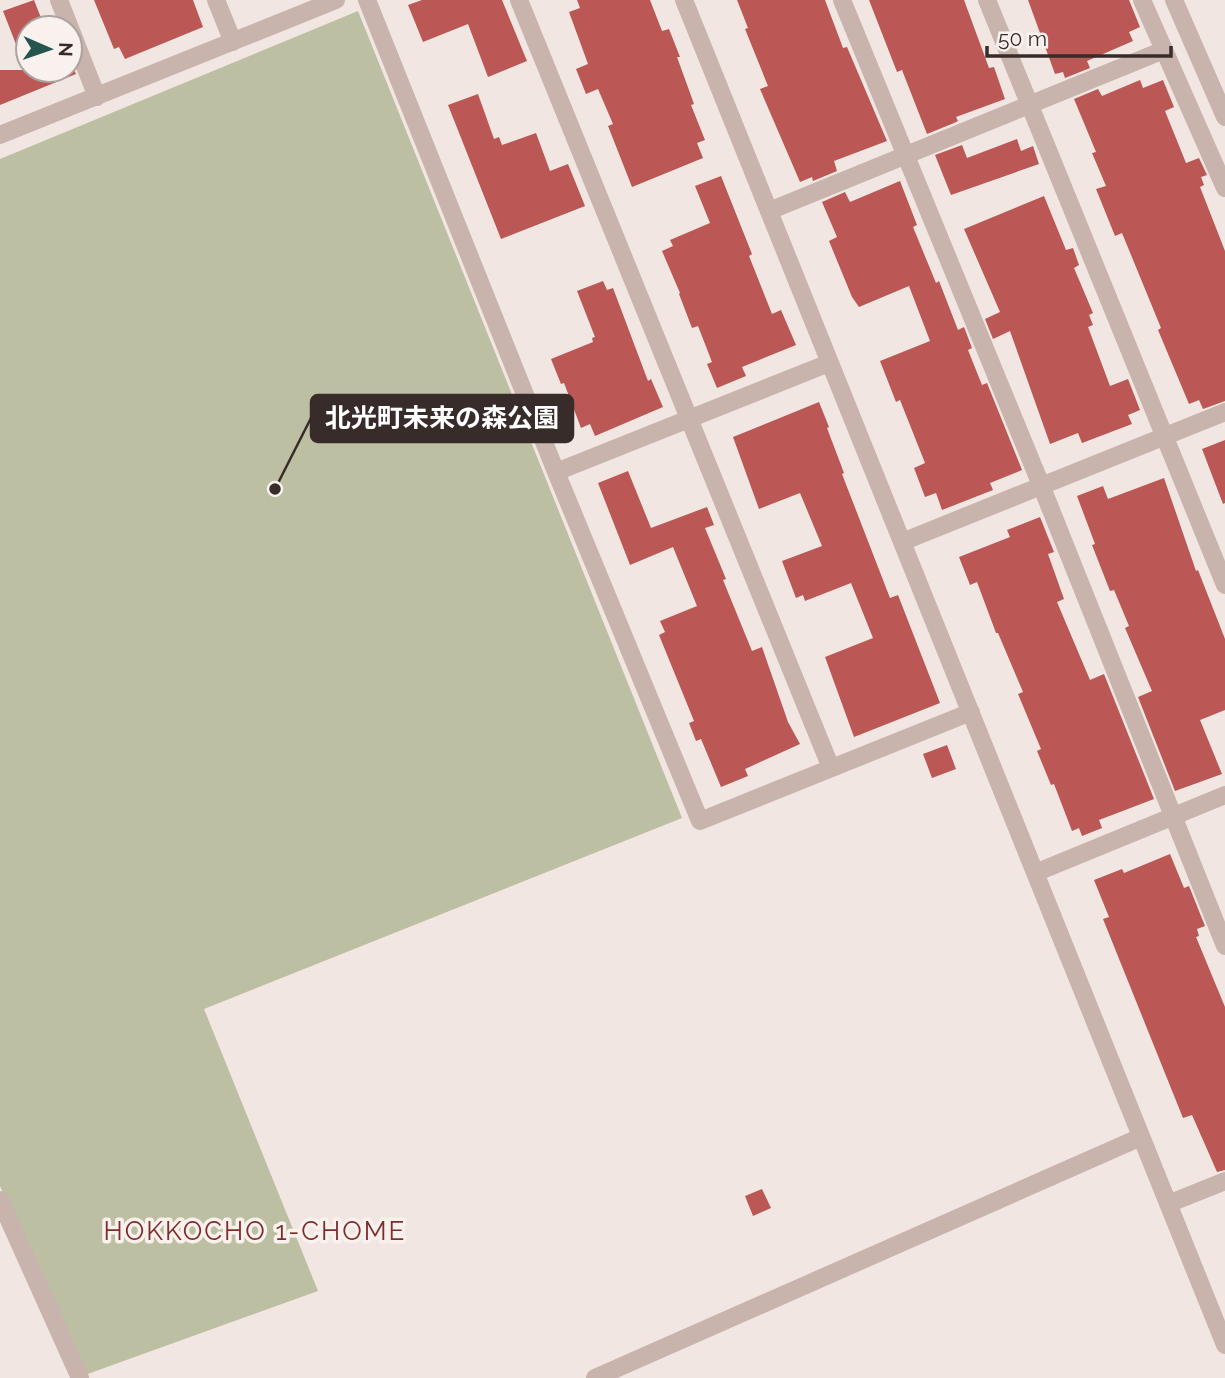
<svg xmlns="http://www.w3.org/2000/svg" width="1225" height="1378" font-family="Raleway,'Noto Sans JP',sans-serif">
<rect width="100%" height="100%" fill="#f1e6e1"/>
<path fill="#bcbfa2" d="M358,11l324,807 -478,191 114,282 -236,85 -82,-190v-1027z"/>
<path fill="#bb5755" d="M34,0l11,28h-17v42h46l2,4 -76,31v-35h26l-23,-59z
M94,0h99l10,27 -78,32 -6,-12 -5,2z
M422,0h80l25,61 -39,16 -20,-53 -45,18 -15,-37z
M577,0h73l12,31 7,-2 11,28h-3l17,47 -3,1 14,35 -8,3 6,15 -71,29 -24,-61 5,-2 -15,-35 -12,5 -10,-25 12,-5 -19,-52 11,-4z
M737,0h88l18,48 4,-1 40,94 -53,20 3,10 -24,10 -1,-4 -12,5 -40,-93 8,-3 -23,-57 3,-1z
M869,0h95l25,68 5,-1 11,32 -49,18 2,4 -4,2 -27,11 -25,-64 -5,2z
M1028,0h101l11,27 -11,5 4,9 -46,20 3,7 -25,10 -2,-6 -8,2z
M1140,80l3,8 20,-8 11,27 -9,4 21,52 13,-5 8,17 -6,2 3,8 -4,2 25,64v150l-22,8 -4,-9 -10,4 -31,-74 3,-2 -39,-95 -7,3 -19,-47 10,-3 -14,-33 4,-1 -22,-53 24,-10 4,7z
M478,94l16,45 5,-2 3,8 34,-12 14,38 18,-7 17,42 -84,33 -53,-134z
M1017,139l4,12 12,-5 6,18 -88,31 -16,-40 27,-10 5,13z
M721,176l31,78 -3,2 23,58 9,-4 15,35 -54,22 4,9 -29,12 -10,-24 5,-2 -14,-36 -6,2 -13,-34 1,-1 -18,-42 11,-5 -3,-6 40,-17 -15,-37z
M900,181l17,44 -4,2 23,56 3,-2 19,49 6,-3 8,21 -4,2 14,35 5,-2 35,87 -32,13 3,7 -51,20 -6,-17 -11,4 -11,-29 11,-5 -25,-63 -4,2 -16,-41 50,-20 -21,-55 -50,21 -7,-10 -23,-56 8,-4 -15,-35 23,-10 5,10z
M1044,196l22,54 7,-2 6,17 -5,3 19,45 -4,2 4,10 -5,2 22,59 18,-7 12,31 -12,5 4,9 -50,19 -4,-10 -28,11 -40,-113 -17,8 -8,-20 15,-7 -36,-83z
M603,281l4,9 6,-2 35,93 3,-2 12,28 -68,29 -5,-12 -9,4 -17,-45 -3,1 -10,-25 42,-17 -1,-4 3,-1 -18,-46z
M819,402l10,25 -2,1 17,45 -2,1 48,124 8,-3 42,108 -86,34 -29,-80 48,-19 -22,-55 -46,18 -2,-6 -7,3 -14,-37 40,-15 -22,-53 -41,16 -26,-72z
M1225,440v63l-2,1 -21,-55z
M628,471l23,57 56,-21 7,18 -9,3 21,51 -3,1 29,71 10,-4 26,75 12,22 -55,25 3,7 -27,11 -20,-48 -5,2 -7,-18 5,-2 -35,-86 6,-3 -5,-11 37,-15 -24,-59 -43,18 -32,-82z
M1164,478l32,93 2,-1 27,69v71l-25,10 22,54 -47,17 -37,-94 14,-6 -27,-63 4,-2 -15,-36 -4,1 -18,-46 3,-1 -18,-48 26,-10 5,13z
M1040,517l14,35 -6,2 16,45 -7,3 33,78 14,-6 50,125 -55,21 3,8 -20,8 -3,-8 -7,3 -18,-47 -3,1 -14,-34 4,-2 -23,-55 5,-2 -25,-59h-2l-19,-51 -7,3 -11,-28 51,-20 -3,-7z
M947,745l9,24 -24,9 -9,-24z
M1170,854l14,34 5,-2 16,40 -8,3 2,7 -3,1 29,70v163l-8,2 -25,-57 -9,3 -80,-199 6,-2 -15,-37 28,-11 2,4z
M762,1189l9,19 -18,8 -8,-20z"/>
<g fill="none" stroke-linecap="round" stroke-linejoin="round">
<path stroke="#c9b4ad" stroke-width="18" d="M59,0l11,28
M216,0l17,42
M367,0l189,472 144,349 271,-109
M519,0l312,768
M684,0l541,1345
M842,0l199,485 184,461
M987,0l238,585
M1142,0l83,188
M1174,0l51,117
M70,28l27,69
M0,135l336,-135
M769,211l395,-161
M556,472l273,-109
M902,542l323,-130
M1035,873l190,-78
M0,1200l80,178
M1168,1204l57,-23
M595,1378l546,-241"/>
</g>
<g text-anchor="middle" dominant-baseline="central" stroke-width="7" stroke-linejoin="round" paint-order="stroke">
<g font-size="26" letter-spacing="2" fill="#7f2d2b" stroke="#f9f1ed">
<text x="255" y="1231">HOKKOCHO 1-CHOME</text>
</g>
</g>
<path fill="none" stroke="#382c2b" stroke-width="2.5" d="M275 489L311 418"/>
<circle fill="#382c2b" stroke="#f9f1ed" stroke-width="2.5" cx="275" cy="489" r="7"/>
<rect fill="#382c2b" stroke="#382c2b" stroke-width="2.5" x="311" y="395" width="262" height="47" rx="7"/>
<g font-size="26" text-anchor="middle" font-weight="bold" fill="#fff">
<text x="442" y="427">北光町未来の森公園</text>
</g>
<g transform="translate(49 49) rotate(92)"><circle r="33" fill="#f9f1ed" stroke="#aca29f" stroke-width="2"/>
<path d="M0-5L12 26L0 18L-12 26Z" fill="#24564e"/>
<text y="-10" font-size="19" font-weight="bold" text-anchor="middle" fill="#382c2b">N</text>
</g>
<path d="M987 46v10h184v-10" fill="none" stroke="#382c2b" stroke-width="3.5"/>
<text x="998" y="46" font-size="21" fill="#382c2b" stroke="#f9f1ed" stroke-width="5" paint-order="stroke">50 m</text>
</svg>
